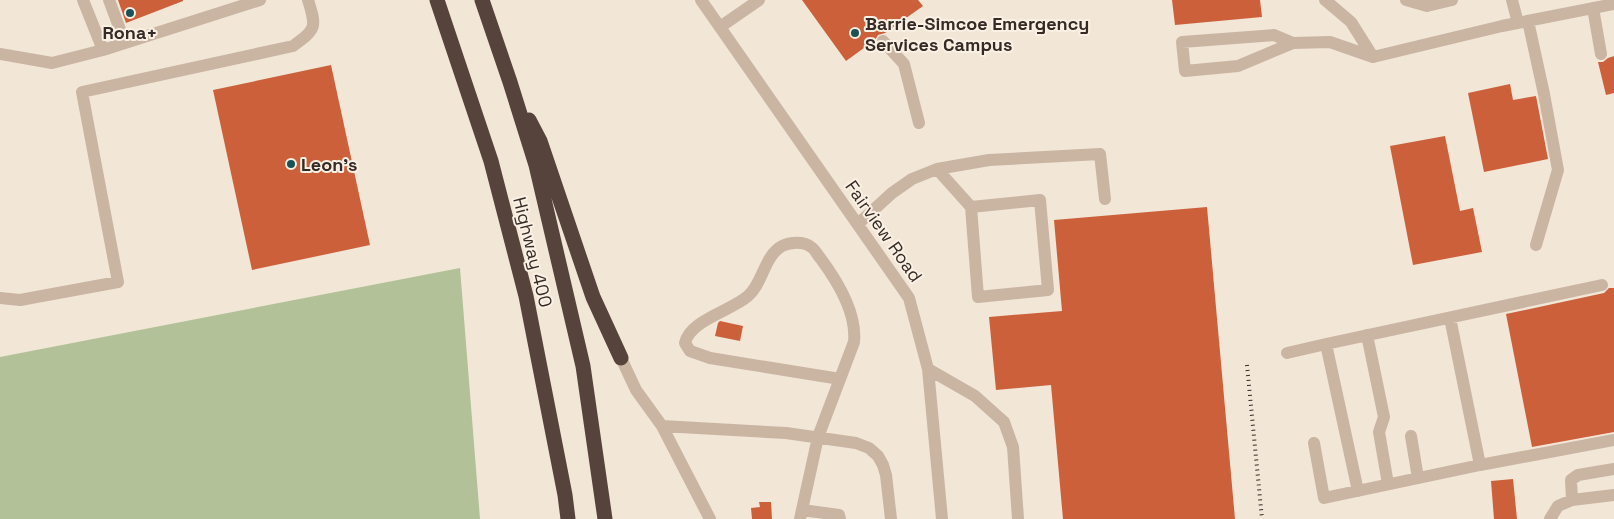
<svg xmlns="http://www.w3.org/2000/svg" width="1614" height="519" font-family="'Space Grotesk',sans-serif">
<rect width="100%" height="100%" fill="#f2e6d7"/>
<path fill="#b2c197" d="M460,268l20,251h-480v-162z"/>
<path fill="#cc603b" d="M118,0h65v1l-57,22z
M802,0h116l5,6 -38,27 -7,2 -3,5 -29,21z
M1172,0h88l2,17 -87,8z
M1614,56v37l-8,2 -8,-33h5l5,-4z
M331,65l39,180 -118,25 -39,-180z
M1510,84l3,16 23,-4 12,63 -64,13 -16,-79z
M1445,136l15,75 13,-3 9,44 -69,13 -23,-119z
M1207,207l28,312h-172l-12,-134 -55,5 -7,-73 73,-6 -8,-91z
M1609,288h5v144l-82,15 -26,-133 98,-21z
M720,321l23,5 -3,15 -25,-5 3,-13z
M1513,479l4,40h-23l-3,-38z
M759,502h12l1,17h-20l-1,-11 9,-1z"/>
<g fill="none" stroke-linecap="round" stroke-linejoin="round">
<path stroke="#cab5a3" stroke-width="12" d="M83,0l20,50
M109,0l16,43
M701,0l208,298 19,71 14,150
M1325,0l26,22 22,35
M1406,0l21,6 25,-6
M1512,0l6,23
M1593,8l8,46
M1528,21l16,73 14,76 -22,75
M720,27l39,-27
M883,41l21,23 15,59
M1293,43l-55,23 -53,5 -3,-29 92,-7 19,8 37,-1 43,15
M0,54l52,9 51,-13 157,-50
M1373,57l129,-31 112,-22
M937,169l34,38 69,-7 8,90 -70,7 -7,-90
M858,224l34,-31 20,-14 25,-10 52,-9 111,-6 5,45
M0,298l20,2 98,-18 -36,-190 211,-46c23,-17 24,-18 15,-46
M1450,318l30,147
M1367,335l17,82 -5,15 9,52
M1326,344l276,-59
M1287,353l39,-9 32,147
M621,358l15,32 26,36 48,93
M928,369l47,27 29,26 9,25 5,72
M662,426l124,7 70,10 13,5 9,8 5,9 3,10 5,44
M1411,436l7,42
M1314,443l10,55 156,-33 134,-25
M1572,500l-1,-20 7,-5 36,-6
M802,510l37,5 1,4
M800,519l18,-82 36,-95c3,-29 -16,-60 -33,-83 -3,-3 -6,-10 -10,-12 -7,-6 -21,-5 -29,-1 -18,10 -19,37 -34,50 -17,15 -58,24 -63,47l5,8 20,7 130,21
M1550,519l8,-13 14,-6 42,-5"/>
<path stroke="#56443c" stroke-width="15" d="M437,0l54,161 35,135 39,199 3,24
M482,0l28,82 26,83 47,201 22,153
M529,120l11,21 53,156 28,61"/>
<path stroke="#352a25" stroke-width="4" stroke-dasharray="1 4" stroke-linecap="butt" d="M1247,365l15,154"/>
</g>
<g fill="#195358" stroke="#faf0e3" stroke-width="2">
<circle cx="130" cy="13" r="5"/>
<circle cx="855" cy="33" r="5"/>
<circle cx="291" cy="164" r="5"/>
</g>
<g text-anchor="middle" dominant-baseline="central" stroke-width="4" stroke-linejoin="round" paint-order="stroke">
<g font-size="18" font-weight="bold" fill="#352a25" stroke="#faf0e3" text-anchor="start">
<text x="865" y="23">Barrie-Simcoe Emergency<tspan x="865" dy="21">Services Campus</tspan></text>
<text x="130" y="32" text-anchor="middle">Rona+</text>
<text x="301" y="164">Leon's</text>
</g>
<g font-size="18" fill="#352a25" stroke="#faf0e3">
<text transform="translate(884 231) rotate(55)">Fairview Road</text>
<text transform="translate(533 252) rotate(76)">Highway 400</text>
</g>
</g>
</svg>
